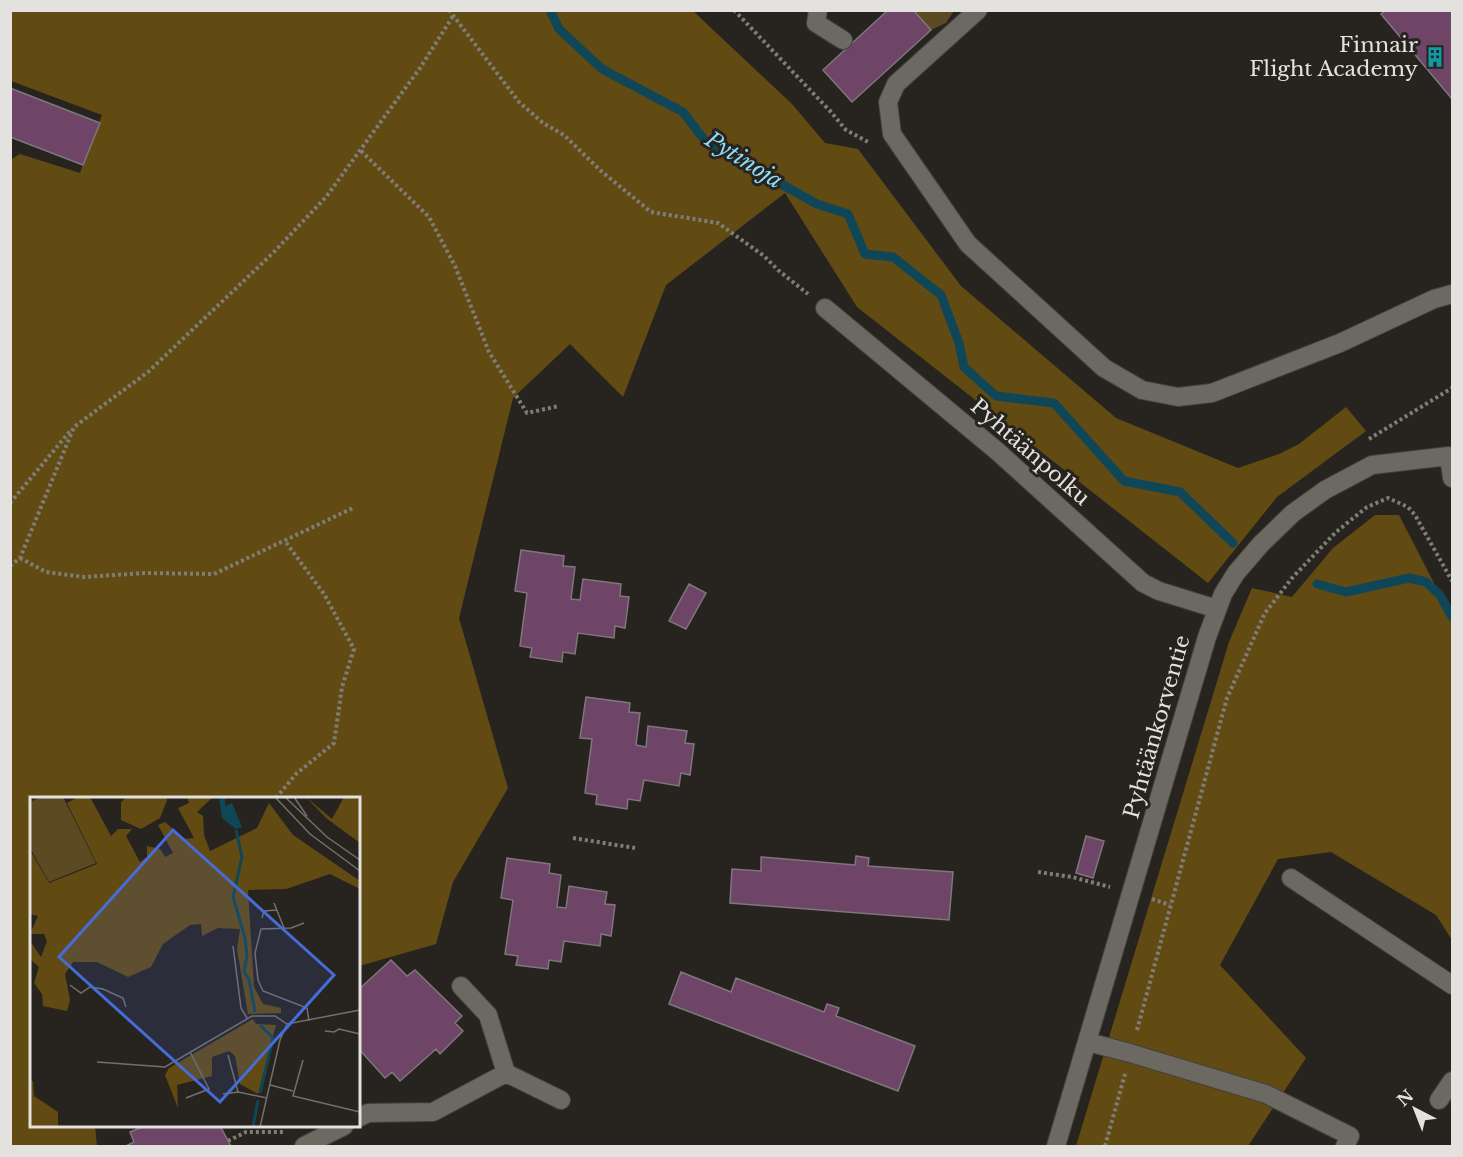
<svg xmlns="http://www.w3.org/2000/svg" width="1463" height="1157" font-family="'Libre Baskerville',serif">
<rect width="100%" height="100%" fill="#27241f"/>
<path fill="#5c4a23" d="M913,11h41l-8,12 -15,7z"/>
<path fill="#624b13" d="M11,11h682l99,93 33,39 33,6 103,137 155,132 122,50 41,-14 20,-10 47,-37 20,24 -89,66 -69,86 -351,-276 -72,-114 -119,92 -43,112 -53,-53 -57,54 -54,220 49,170 -55,94 -17,62 -77,22 -1,-168h-326v328h63l2,20h-86l-1,-986 10,-6 60,19 22,-58 -91,-34z
M1375,515h24l53,103v322l-16,-25 -105,-63 -53,7 -58,106 86,93 -58,88h-172l153,-504 23,-54 40,9 41,-49z"/>
<g fill="none" stroke-linecap="round" stroke-linejoin="round">
<path stroke="#0f4658" stroke-width="9" d="M550,10l9,19 43,40 81,43 23,30 111,62 31,10 17,40 28,3 48,38 18,48 5,24 32,29 58,7 70,78 56,11 53,51
M1317,584l29,8 63,-14 17,4 14,13 12,22"/>
</g>
<path fill="#6e4467" stroke="#7e777c" stroke-width="1.5" d="M888,10h25l18,20 -79,72 -29,-32z
M1386,10h66v89l-71,-85z
M10,88l90,35 -17,42 -73,-28z
M521,550l43,6 -1,10 12,1 -4,32 9,1 3,-21 38,5 -1,12 9,1 -4,31 -10,-2 -1,12 -36,-5 -3,21 -12,-2 -1,10 -32,-5 2,-9 -12,-2 7,-53 -12,-2z
M689,584l17,9 -20,36 -17,-8z
M586,697l44,6 -1,9 11,1 -4,32 10,2 2,-21 39,5 -2,12 9,1 -4,31 -9,-2 -2,13 -35,-6 -4,21 -12,-2 -1,10 -31,-5 1,-9 -12,-2 7,-54 -12,-1z
M1086,836l18,5 -11,37 -17,-5z
M856,856l13,2 -1,8 85,6 -4,48 -219,-17 2,-34 29,2v-14l94,8z
M507,858l43,6 -1,9 12,2 -4,32 9,1 3,-22 38,6 -2,12 10,1 -4,31 -10,-2 -1,12 -36,-5 -3,21 -12,-2 -1,9 -32,-4 2,-9 -13,-2 8,-54 -12,-2z
M391,960l16,16 8,-6 47,46 -7,7 8,8 -23,23 -4,-5 -36,32 -8,-9 -7,6 -27,-30v-58z
M681,972l50,20 5,-14 88,34 3,-8 12,4 -3,8 79,30 -17,45 -229,-87z
M145,1126h75l11,20h-105l8,-4 -4,-10z"/>
<g fill="none" stroke-linecap="round" stroke-linejoin="round">
<g stroke="#43413c" stroke-width="20">
<path id="minor" d="M818,10l-2,13 27,17
M978,10l-82,74 -8,18 4,32 76,110 136,124 38,22 36,7 34,-4 128,-50 94,-44 18,-5
M825,308l172,143 146,132 16,8 58,18
M1449,456l3,22
M1291,878l161,107
M461,986l27,29 18,58
M1088,1042l42,11 136,41 84,42 -5,10
M1439,1100l13,-19
M358,1118l10,-5 65,-1 73,-39 55,27
M304,1146l40,-20
M1056,1146l151,-509 16,-43 13,-21 25,-29 32,-31 32,-23 47,-25 77,-9"/>
</g>
<path stroke="#7f7d78" stroke-width="4" stroke-dasharray="3 3" stroke-linecap="butt" d="M449,10l70,92 24,21 21,12 37,36 50,41 67,11 46,33 14,14 30,24
M734,10l97,102 15,18 24,13
M361,151l68,66 26,49 34,86 38,61 32,-7
M1369,439l83,-51
M10,503l61,-73
M20,558l26,14 38,5 61,-4 69,1 141,-67
M10,566l10,-8 54,-131 74,-55 124,-118 54,-57 94,-129 33,-52
M276,798l20,-24 38,-31 8,-56 12,-38 -30,-55 -39,-53
M573,838l62,10
M1038,872l34,5 38,10
M1152,899l18,6
M1137,1030l90,-332 38,-85 27,-35 44,-46 31,-25 21,-9 20,9 7,8 37,66
M228,1141l18,-9h39
M1105,1146l20,-72"/>
<use href="#minor" stroke="#6c6862" stroke-width="18"/>
</g>
<defs>
<g id="building-bare" transform="scale(1.62)"><path d="M-4-6H4V6H1V3H-1V6H-4ZM-2.5-4.3h1.7v1.8h-1.7ZM.8-4.3h1.7v1.8H.8ZM-2.5-1h1.7V.8h-1.7ZM.8-1h1.7V.8H.8Z" fill="#0f9aa8" stroke="#27241f" stroke-width="2.5" paint-order="stroke"/></g>
</defs>
<g fill-rule="evenodd">
<use href="#building-bare" x="1435" y="57"/>
</g>
<g text-anchor="middle" dominant-baseline="central" stroke-width="6" stroke-linejoin="round" paint-order="stroke">
<g font-size="21" fill="#e4e2de" stroke="#27241f" text-anchor="end">
<text x="1418" y="45">Finnair<tspan x="1418" dy="24">Flight Academy</tspan></text>
</g>
<g font-size="21" fill="#e4e2de" stroke="#27241f">
<text transform="translate(1030 452) rotate(41)">Pyhtäänpolku</text>
<text transform="translate(1157 727) rotate(-74)">Pyhtäänkorventie</text>
</g>
<g font-size="22" font-style="italic" fill="#8ddaf7" stroke="#27241f">
<text transform="translate(744 160) rotate(32)">Pytinoja</text>
</g>
</g>
<g transform="translate(30 797)">
<rect width="330" height="330" fill="#27241f"/>
<path d="M11,0h22l33,66 -47,19 -19,-34v-46z" fill="#5c4a23"/>
<path d="M48,0h12l21,39 7,-7h14l-6,7 14,26 7,-5v-11l13,3 5,8 8,-4 -15,-28 7,-3 19,17 10,-1 -16,-30 11,-5 -2,-6h26l-16,15 6,4 1,19 6,16 47,-23 12,-25 24,32 67,46v8l-30,-15 -44,15 -38,1 6,97 9,17 18,4v5l-33,1 -11,-65 3,-20 -22,-1 -16,8 -1,-12 -11,1 -27,19 -12,23 -23,10 -31,-15h-24l-8,12 5,26 -3,11 -24,-5 -1,-12 -8,-11 5,-16 -9,-8v-18l11,16 6,-16 -3,-7h-14l8,-18 -8,-2v-64l19,33 48,-19 -30,-61zM97,0h39l1,3 -7,18 -19,11 -20,-9v-18zM276,0l26,22 12,-22h16v46l-34,-25zM223,222l3,5 20,1 -18,69 -18,-10 -5,-28 -6,-5 -17,6v19l-35,9 1,23 -13,-33 4,-7zM0,284h3l1,15 24,16v15h-28z" fill="#624b13"/>
<path d="M189,0h6v9l7,-3 10,24 -6,2 -14,-11z" fill="#0f4658"/>
<path fill="none" stroke="#0f4658" stroke-width="3" d="M206,33l6,27 -9,40 12,41 2,18 -3,16 5,7 6,33M230,228l13,13 -13,55M223,330l5,-27"/>
<path fill="none" stroke="#73706b" stroke-width="1.5" d="M245,0l35,37 50,37M255,0l42,40 33,23M264,0l13,19M244,106l10,25M232,121l2,-7 13,-1M274,126l-13,5 -30,1 -6,24 3,27 5,11 44,17 2,13M203,149l8,62 6,10M40,188l11,8 9,-6 13,2 20,9 3,9M295,234l9,1 5,-3 21,5M198,258l10,37M273,263l-10,36 67,16M67,265l68,5 87,-51h23l12,8 73,-14M240,288l23,6M193,297l15,-2 29,6M156,301l23,-9 -19,-37M230,330l20,-87 7,-16"/>
<path fill="#456cd9" fill-opacity="0.15" stroke="#456cd9" stroke-width="3" d="M143,33l161,145 -114,127 -161,-145z"/>
<rect width="330" height="330" fill="none" stroke="#e4e2de" stroke-width="3"/>
</g>
<rect width="1463" height="1157" fill="none" stroke="#e4e2de" stroke-width="24"/>
<g transform="translate(1415 1109) rotate(318)" stroke="#27241f" stroke-width="4.5" paint-order="stroke">
<path d="M0-4.5L10 22L0 15L-10 22Z" fill="#e4e2de"/>
<text y="-9" font-size="16" font-weight="bold" text-anchor="middle" fill="#e4e2de">N</text>
</g>
</svg>
